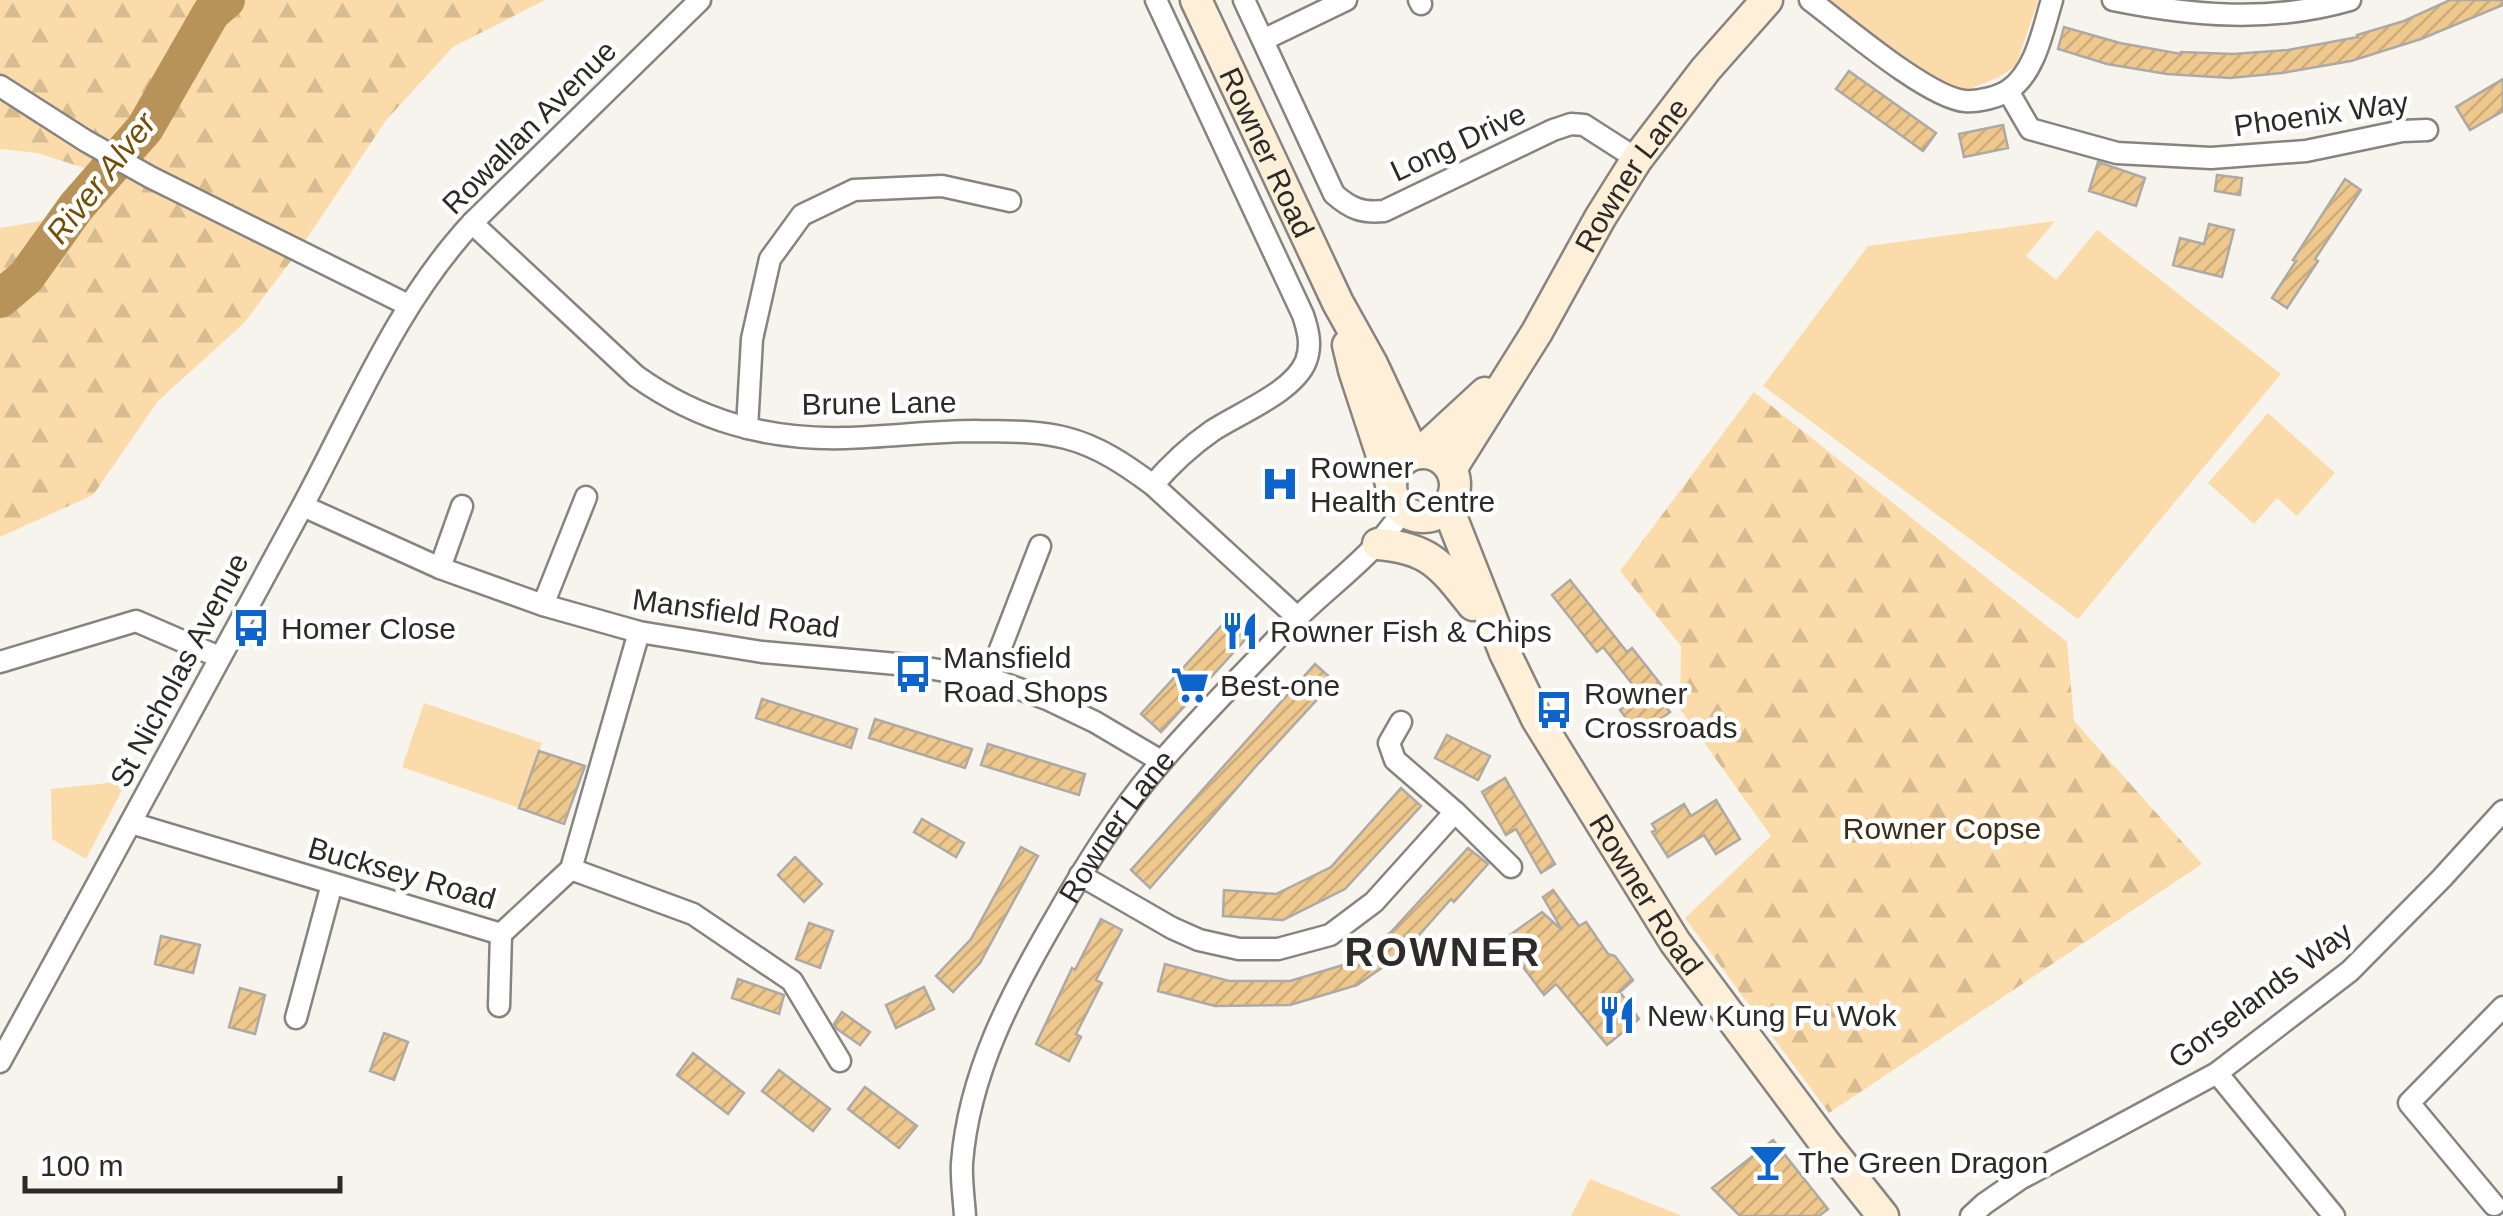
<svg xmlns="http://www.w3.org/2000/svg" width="2503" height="1216" font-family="Arial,sans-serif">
<defs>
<pattern id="forest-firs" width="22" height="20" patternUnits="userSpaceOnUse" patternTransform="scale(2.5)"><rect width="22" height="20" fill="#fbdbaa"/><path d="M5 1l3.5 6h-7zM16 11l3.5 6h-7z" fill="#d7bc92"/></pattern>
<pattern id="building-hatch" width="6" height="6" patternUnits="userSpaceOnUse" patternTransform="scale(2.5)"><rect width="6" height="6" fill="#efc88d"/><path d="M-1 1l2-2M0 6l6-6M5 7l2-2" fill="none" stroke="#cdac7a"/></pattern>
</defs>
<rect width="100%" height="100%" fill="#f7f4ee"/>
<path fill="#fbdbaa" d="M1819,0h217l2,1 -22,65 -17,11 -31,13 -22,-5 -98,-68h-7z
M2055,221l-29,35 30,24 41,-50 184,144 -203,245 -315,-233 105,-140z
M2268,413l67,60 -38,43 -20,-18 -23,26 -46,-41z
M424,703l118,40 -23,65 -117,-41z
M127,781l-41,78 -34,-20 -1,-50z
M1590,1179l92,37h-111z"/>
<path fill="url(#forest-firs)" d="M0,0h545l-92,47 -66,72 -90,134 -53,70 -86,78 -65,94 -93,42v-309l92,-16 5,-40 -60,-19 -37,-4z
M1754,392l313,250 7,79 128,143 -373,249 -144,-195 86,-82 -91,-127 1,-63 -61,-75z"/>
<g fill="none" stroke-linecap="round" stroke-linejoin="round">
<path stroke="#b89359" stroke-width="38" d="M0,299l26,-22 50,-70 69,-79 66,-115 15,-13"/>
</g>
<path fill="url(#building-hatch)" stroke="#ada9a4" stroke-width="2.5" d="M2450,0h53v5l-82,34 -70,22 -69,12 -52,5 -63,-4 -60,-10 -49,-15 6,-22 56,16 61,11v-2l52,2 55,-4 70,-13 -1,-2 47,-14z
M1849,71l87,62 -13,18 -87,-62z
M2503,79v32l-33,19 -14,-23z
M2003,125l5,23 -44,9 -5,-23z
M2098,162l47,16 -9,28 -47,-15z
M2217,175l25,3 -2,17 -25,-4z
M2345,179l16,11 -46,69 3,2 -31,47 -15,-10 24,-37 -3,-1z
M2209,224l25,6 -12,47 -49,-12 7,-27 24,6z
M1570,580l57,72 5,-4 42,53 -8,6 4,5 -24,18 -7,-10 -7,6 -12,-16 21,-15 -38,-48 -6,5 -45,-57z
M1234,612l19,19 -92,101 -20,-18z
M1315,664l19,17 -77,84 -107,123 -19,-18z
M762,699l95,30 -6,19 -95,-30z
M875,719l97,30 -7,19 -96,-30z
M1447,735l43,21 -12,24 -43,-22z
M988,744l97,30 -6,21 -98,-30z
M539,751l46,15 -21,58 -45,-16z
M1505,778l50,86 -14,9 -25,-44 -10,6 -24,-43z
M1401,788l20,18 -76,83 -62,31 -60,-4 1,-26 52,4 55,-27z
M1716,800l24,39 -24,15 -12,-19 -36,22 -16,-25 4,-2 -4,-6 32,-20 7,12z
M922,819l42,24 -8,14 -42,-25z
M1021,847l17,9 -58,107 -27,29 -17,-16 35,-37z
M1468,848l20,16 -34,38 -3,-3 -48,54 -46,32 -67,20 -75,1 -57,-15 7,-27 64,17h61l53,-16 48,-33z
M795,857l27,27 -18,18 -26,-27z
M1553,890l26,36 7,-4 22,32 7,2 18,24 -13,12 19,27 -32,26 -51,-61 -12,11 -41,-55 39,-28 20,18 -19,-33z
M1101,919l21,11 -26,50 6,3 -26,51 5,3 -12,24 -33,-17 36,-76 3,2z
M809,923l24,8 -13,37 -24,-9z
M161,936l39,9 -7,28 -38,-9z
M738,979l46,16 -5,19 -47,-16z
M924,987l10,22 -38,19 -10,-23z
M240,988l25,7 -10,39 -26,-7z
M842,1012l28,20 -10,13 -23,-16 -3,-5z
M384,1033l24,9 -14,38 -24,-9z
M693,1053l51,40 -16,21 -51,-39z
M779,1070l51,39 -17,22 -51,-40z
M865,1087l52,39 -18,22 -51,-39z
M1773,1140l55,69 -9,7h-79l-28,-28z"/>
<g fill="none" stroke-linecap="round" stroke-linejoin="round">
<g stroke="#87847f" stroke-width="25">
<g id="street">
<path d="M1244,0l90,194c17,15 28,19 50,17l169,-81 18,-6 13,1 53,34"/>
<path d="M1419,0l2,4"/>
<path d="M1810,0c32,24 118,98 155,101 13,1 34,-4 44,-11 27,-19 34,-61 43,-90"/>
<path d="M2113,0c79,16 158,23 237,0"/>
<path d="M1263,40l83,-40"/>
<path d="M0,86l86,55 64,36 258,128"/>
<path d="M2008,91l22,38 87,24 94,5 95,-7 96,-20 25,-1"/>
<path d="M472,223l164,153c63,45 131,64 209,62 43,-1 86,-7 130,-7 30,1 61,-1 91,7 32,8 60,27 87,47l144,132"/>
<path d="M747,428l5,-89 18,-80 32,-44 52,-25 88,-4 68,15"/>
<path d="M1153,485c18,-21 36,-38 59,-54 27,-18 82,-39 94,-70 6,-16 2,-31 -3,-46l-147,-315"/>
<path d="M303,506l137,62 103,37 96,27 123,20 146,13 81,13 58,21 48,23 66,39"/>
<path d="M440,568l22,-62"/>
<path d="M543,605l43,-108"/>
<path d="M0,662l136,-41 83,36"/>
<path d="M989,678l51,-132"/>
<path d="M1401,722l-12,21 6,17 60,52 56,55"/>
<path d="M131,823l370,111 70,-65 68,-237"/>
<path d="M571,869l122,45 99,67 48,80"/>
<path d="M1080,875l92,53 27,12 40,9h39l52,-14 44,-33 81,-90"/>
<path d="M499,1006l2,-72"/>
<path d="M296,1018l36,-134"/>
<path d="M0,1062c101,-184 201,-369 301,-553 53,-98 95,-204 171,-286l228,-223"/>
<path d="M2217,1073l117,143"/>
<path d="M2494,1205l-85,-102 94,-96"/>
<path id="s1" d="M965,1216c-1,-17 -4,-36 -3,-53 7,-90 49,-169 94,-246 31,-54 65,-109 106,-156 40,-46 83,-89 125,-133 38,-40 87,-71 116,-118"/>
<path d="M1971,1216l13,-12 36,-25 197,-106 133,-102 92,-93 61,-67"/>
</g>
</g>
<g stroke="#87847f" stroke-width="35">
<g id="secondary">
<path id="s2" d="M1196,0l142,303 34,61 42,90"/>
<path d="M1348,345l6,25 37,113"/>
<path d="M1420,453l65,-60"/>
<circle cx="1423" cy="485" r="32"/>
<path id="s3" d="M1451,469l86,-137 63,-114 37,-59 69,-90 61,-69"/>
<path id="s4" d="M1447,506l58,147 32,66 84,136 54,87 149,200 59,74"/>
<path d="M1378,544c52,4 64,22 95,61"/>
</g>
</g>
<use href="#street" stroke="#fff" stroke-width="20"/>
<use href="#secondary" stroke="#feefd9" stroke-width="30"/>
</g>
<defs>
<g id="hospital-bare" transform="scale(3)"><path d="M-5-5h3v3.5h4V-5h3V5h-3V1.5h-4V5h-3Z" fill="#0e64cd" stroke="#fff" stroke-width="2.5" paint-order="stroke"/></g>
<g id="bus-bare" transform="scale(3)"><path d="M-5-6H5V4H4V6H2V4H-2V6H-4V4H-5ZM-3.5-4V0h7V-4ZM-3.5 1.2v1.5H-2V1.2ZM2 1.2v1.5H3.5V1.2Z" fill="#0e64cd" stroke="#fff" stroke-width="2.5" paint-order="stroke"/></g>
<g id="restaurant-bare" transform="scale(3)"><path d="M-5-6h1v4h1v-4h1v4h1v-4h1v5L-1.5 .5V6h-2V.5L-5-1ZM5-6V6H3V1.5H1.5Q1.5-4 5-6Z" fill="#0e64cd" stroke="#fff" stroke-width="2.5" paint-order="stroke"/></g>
<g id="supermarket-bare" transform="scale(3)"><path d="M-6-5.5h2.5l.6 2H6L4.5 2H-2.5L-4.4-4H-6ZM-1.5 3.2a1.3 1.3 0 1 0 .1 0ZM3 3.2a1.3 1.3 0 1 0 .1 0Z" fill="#0e64cd" stroke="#fff" stroke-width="2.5" paint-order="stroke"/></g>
<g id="bar-bare" transform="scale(3)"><path d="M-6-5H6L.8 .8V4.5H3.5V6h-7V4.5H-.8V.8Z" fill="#0e64cd" stroke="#fff" stroke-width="2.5" paint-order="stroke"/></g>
</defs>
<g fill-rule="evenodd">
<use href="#hospital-bare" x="1280" y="484"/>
<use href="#bus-bare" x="251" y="628"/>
<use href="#restaurant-bare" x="1240" y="631"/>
<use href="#bus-bare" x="913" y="674"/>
<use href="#supermarket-bare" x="1190" y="685"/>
<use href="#bus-bare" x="1554" y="710"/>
<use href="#restaurant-bare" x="1617" y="1015"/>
<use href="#bar-bare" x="1768" y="1162"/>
</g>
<g text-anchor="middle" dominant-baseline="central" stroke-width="9" stroke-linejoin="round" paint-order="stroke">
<g font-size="30" fill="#2c2a28" stroke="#fff">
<text transform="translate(2321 114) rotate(-8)">Phoenix Way</text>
<text transform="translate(529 127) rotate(-45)">Rowallan Avenue</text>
<text transform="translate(1458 142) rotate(-25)">Long Drive</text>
<text stroke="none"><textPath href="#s2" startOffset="168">Rowner Road</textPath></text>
<text stroke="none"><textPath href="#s3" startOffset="345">Rowner Lane</textPath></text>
<text transform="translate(879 403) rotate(-1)">Brune Lane</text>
<text transform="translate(736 613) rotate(8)">Mansfield Road</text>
<text transform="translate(179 670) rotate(-62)">St Nicholas Avenue</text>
<text stroke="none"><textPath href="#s1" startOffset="428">Rowner Lane</textPath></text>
<text transform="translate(402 873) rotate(16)">Bucksey Road</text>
<text stroke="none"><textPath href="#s4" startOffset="438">Rowner Road</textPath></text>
<text transform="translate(2260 995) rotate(-37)">Gorselands Way</text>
</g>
<g font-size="30" fill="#2c2a28" stroke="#fff" text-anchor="start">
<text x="1310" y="467">Rowner<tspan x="1310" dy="34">Health Centre</tspan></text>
<text x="281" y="628">Homer Close</text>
<text x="1270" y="631">Rowner Fish &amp; Chips</text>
<text x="943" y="657">Mansfield<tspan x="943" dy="34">Road Shops</tspan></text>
<text x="1220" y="685">Best-one</text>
<text x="1584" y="693">Rowner<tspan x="1584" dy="34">Crossroads</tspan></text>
<text x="1647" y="1015">New Kung Fu Wok</text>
<text x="1798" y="1162">The Green Dragon</text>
</g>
<g font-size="30" fill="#3e2d13" stroke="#fff">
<text x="1942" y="828">Rowner Copse</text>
</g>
<g font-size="32" font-style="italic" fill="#744f03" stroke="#fff">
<text transform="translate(101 178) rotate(-52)">River Alver</text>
</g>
<g font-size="40" font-weight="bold" letter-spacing="2.5" fill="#2e2b28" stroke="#fff">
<text x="1443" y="952">ROWNER</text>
</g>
</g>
<path d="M25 1176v15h315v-15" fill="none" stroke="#2c2a28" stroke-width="5"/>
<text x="40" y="1176" font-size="30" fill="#2c2a28" stroke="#ffffff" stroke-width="8" paint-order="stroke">100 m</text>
</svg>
